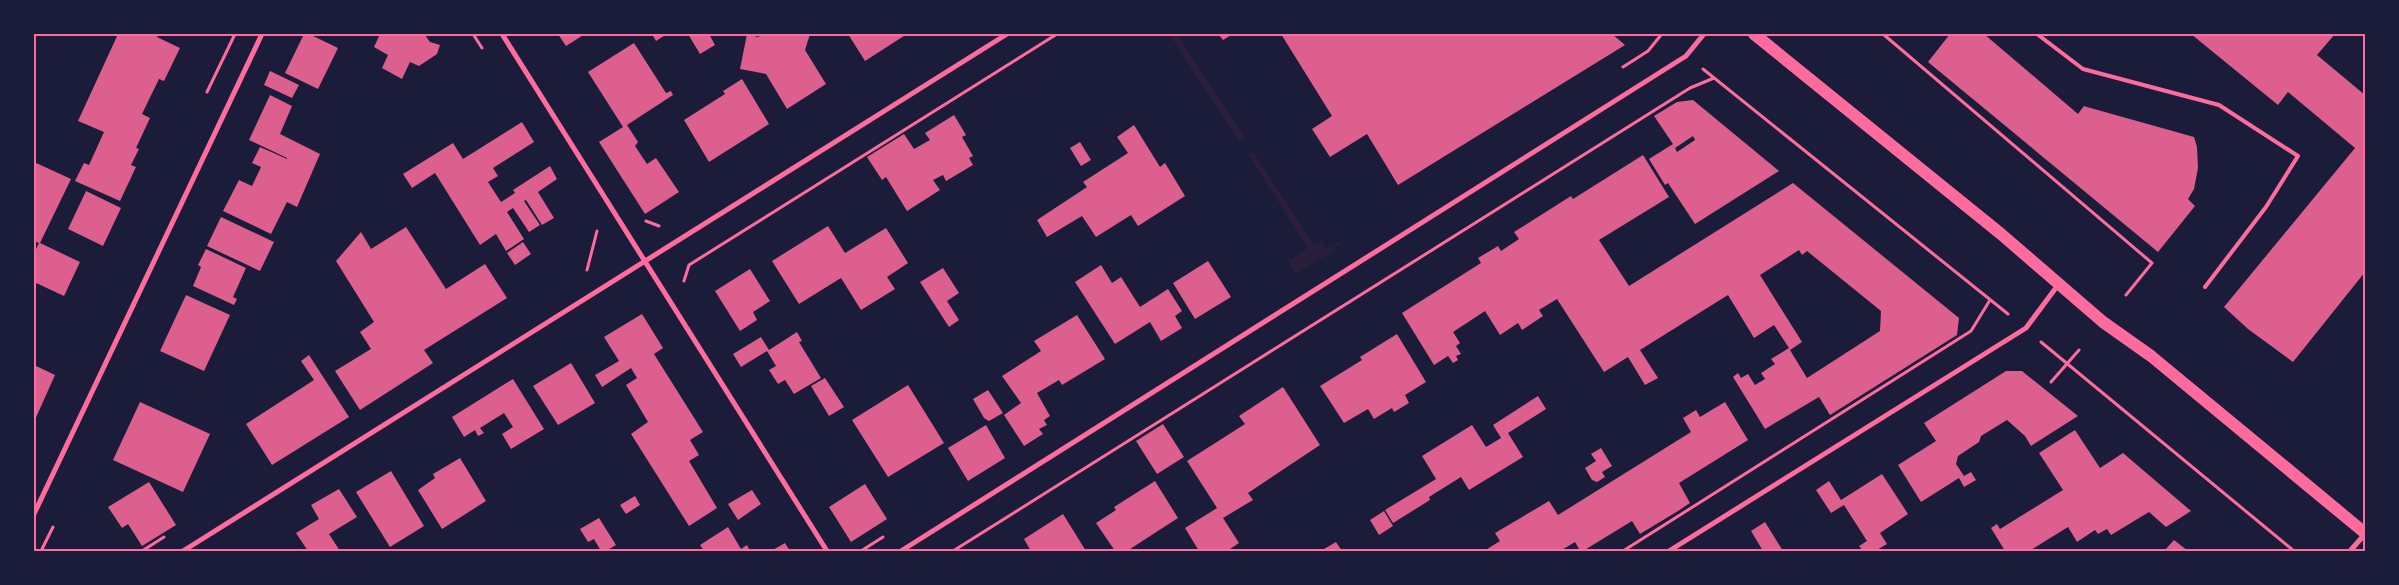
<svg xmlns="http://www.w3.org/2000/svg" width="2399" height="585" font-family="'PT Sans',sans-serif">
<rect width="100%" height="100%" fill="#1b1b3a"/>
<path fill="#2a1e3b" d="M1169,34h8l68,104 -6,3z
M1253,151l61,94 7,-5 5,9 14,-8 1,2 -7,4 1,3 -39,24 -8,-13 20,-13 -60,-93z"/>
<path fill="#dd5f8e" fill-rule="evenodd" d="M118,34h41l-2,3 23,11 -16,33 -5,-2 -17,35 8,4 -14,30 3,1 -8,16 5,2 -16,34 -45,-20 9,-18 5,2 15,-33 -26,-11z
M304,34h5l29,14 -20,41 -33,-16z
M380,34h46l-1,1 5,7 10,3 -3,9 -18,12 -9,-4 -8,17 -20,-11 6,-13 -14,-8z
M558,34h27l-19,12z
M652,34h15l-11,7z
M688,34h21l6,11 -15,9z
M747,34l11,3 5,-3h47l-5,16 21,34 -39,25 -21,-35 -26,-5z
M848,34h59l-42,27z
M1218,34h15l-10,6z
M1281,34h331l13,11 -227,140 -31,-51 -37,23 -18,-28 20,-13z
M1950,34h34l94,80 6,-8 3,1 107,30 3,10 1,21 -4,21 -6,10 7,7 -37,46 -230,-190z
M2191,34h144l-18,21 48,40v177l-72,90 -45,-33 -24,-22 131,-159 -67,-56 -10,13z
M634,43l32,50 5,-2 2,4 -46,30 11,17 -3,4 12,18 9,-6 23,34 -34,22 -46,-72 24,-15 -35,-55z
M270,71l29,14 -7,13 -28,-13z
M742,79l27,45 -60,38 -25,-42 41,-26 -2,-3z
M270,95l22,11 -12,28 40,20 -23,53 -10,-5 -16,32 -48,-23 16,-31 13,6 9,-19 -9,-4 8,-16 27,12v-1l-38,-18z
M1693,100l86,71 -84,53 -27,-41 -3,2 -16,-26 24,-15 -19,-28 23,-14zM1693,136l2,4 -18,12 -2,-4z
M954,115l12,20 -4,2 11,19 -4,2 4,7 -27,16 -3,-6 -10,5 7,10 -33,21 -21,-34 -4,3 -15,-23 37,-23 10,15 16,-9 -5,-7z
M522,122l12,20 -41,26 5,8 -10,6 13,20 14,-9 -2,-3 37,-24 7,13 -19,13 16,26 -12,7 -16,-25 -2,1 16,24 -11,7 -16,-24 -6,4 17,27 -18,12 -10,-17 -16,11 -45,-72 -23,15 -9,-14 50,-31 10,16z
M1134,125l26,42 5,-4 20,33 -47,30 -7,-11 -35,22 -14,-21 -35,21 -10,-17 50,-33 -4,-5 45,-29 -11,-16z
M1080,142l11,18 -10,6 -11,-18z
M1643,155l26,42 -70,43 30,46 164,-103 166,135 -2,17 -127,80 -11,-18 -54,32 -32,-52 5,-4 3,5 7,-4 7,11 10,-6 -4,-6 14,-9 -4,-5 18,-11 -15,-23 -20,13 -26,-43 -88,55 18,28 -13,7 -17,-28 -24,15 -47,-73 -18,11 4,6 -21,14 -4,-7 -18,12 -15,-24 -32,21 7,11 -4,3 5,8 -5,2 2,4 -5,3 -5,-7 -14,9 -32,-52 79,-50 -3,-5 20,-12 3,5 18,-12 -5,-7 57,-36 2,3zM1799,250l3,5 5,-4 74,60 -1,20 -73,47 -17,-28 12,-8 -42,-67z
M34,162l37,17 -31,64 40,19 -16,34 -30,-14v-29l5,-10 -5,-2z
M86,191l35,17 -18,38 -35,-17z
M221,217l53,25 -14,29 -53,-25z
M828,226l17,27 41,-25 22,35 -21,14 8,12 -34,21 -20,-32 -42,26 -27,-43z
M406,227l40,62 39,-25 22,34 -83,52 9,13 -73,47 -25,-39 36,-22 -11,-17 14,-10 -38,-61 25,-29 10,17z
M523,242l8,12 -16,11 -8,-12z
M206,249l40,19 -13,29 4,2 -3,6 -41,-19 8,-19 -3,-2z
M1208,261l23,36 -36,22 -22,-36z
M1101,265l11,18 9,-6 19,30 28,-18 14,22 -7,5 7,12 -21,13 -11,-19 -35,22 -40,-62z
M943,268l16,25 -12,8 12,19 -10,7 -29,-45z
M750,269l20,32 -17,11 4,8 -17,11 -25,-40z
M186,295l44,20 -26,56 -44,-20z
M642,314l21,34 -9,6 49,78 -13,8 9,15 -10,6 28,47 -28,18 -58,-92 17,-12 -22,-37 11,-7 -6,-10 -29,19 -7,-12 24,-14 -15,-24z
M1077,315l28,44 -43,26 -3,-5 -22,13 13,23 -6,4 3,5 -8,4 4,5 -19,12 -20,-31 17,-12 -19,-27 39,-25 -7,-10z
M797,332l5,9 -3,1 22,36 -27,16 -9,-14 -7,4 -9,-14 7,-4 -9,-15 -26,16 -8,-13 28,-17 8,13z
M1397,334l29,48 -21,13 4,8 -15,9 -2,-4 -18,11 -6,-10 -24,14 -24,-37 42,-26 -2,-3z
M309,355l40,62 -77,48 -26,-41 68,-44 -13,-19z
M571,363l24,40 -37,22 -25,-39z
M34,365l21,10 -21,47z
M2006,371h16l56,45 -47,30 -6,-10 -18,-16 -26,16 -2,6 -21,14 -2,8 8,12 7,-4 5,8 -12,7 -5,-9 -38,24 -23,-37 38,-24 -12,-18z
M825,378l19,29 -15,9 -18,-30z
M513,379l31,50 -33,20 -9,-15 11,-7 -9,-14 -24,15 4,5 -6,3 -3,-6 -11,7 -12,-20z
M908,385l36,58 -56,34 -36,-57z
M1283,387l37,58 -72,48 5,7 -30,18 16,25 -12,8h-28l-14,-23 32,-20 -30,-47 58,-37 -6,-8z
M988,390l15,23 -14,8 -5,-3 -11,-19z
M1538,396l8,13 -38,24 15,24 -54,33 -8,-13 -32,20 1,3 -37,23 -8,-13 51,-31 -14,-23 50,-31 14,22 15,-9 -8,-13z
M140,402l70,32 -27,58 -70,-32z
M1725,402l23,38 -69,43 11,20 -12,8 -38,23 -8,-13 -49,30h-3l-5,-9 -15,9h-76l16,-10 -5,-8 54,-32 9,14 133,-83 -8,-14 13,-8 4,7z
M1163,424l21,33 -27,17 -21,-33z
M986,425l19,33 -37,23 -20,-33z
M2075,430l25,38 23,-15 68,58 -25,16 -17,-15 -38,23 -4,-6 -9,5 -3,-4 -18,12 -9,-15 -39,24h-24l-14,-23 6,-4 3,5 63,-39 -24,-37z
M1601,448l11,18 -10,6 3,5 -8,5 -5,-2 -7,-12 11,-7 -5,-7z
M460,458l26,43 -44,28 -24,-39 17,-12 -2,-4z
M391,471l33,55 -34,21 -34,-55z
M1882,474l26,40 -28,19 7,11 -12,7h-12l-4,-5 8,-5 -23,-36 -13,8 -15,-23 13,-9 12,19z
M1155,481l23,37 -51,33h-12l-19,-28 20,-13 -2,-3z
M149,482l27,43 -34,21 -14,-22 -6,4 -14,-21z
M865,484l22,35 -36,23 -22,-35z
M339,489l18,28 -28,17 11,17h-32l-12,-18 23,-14 -8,-14z
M752,490l9,14 -23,16 -10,-16z
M635,496l5,9 -14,9 -6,-9z
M1384,511l9,15 -14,9 -9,-15z
M1063,514l23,37h-55l-7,-12z
M599,518l17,27 -10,6h-5l-7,-12 -6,3 -8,-13z
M1765,522l18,29h-20l-12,-20z
M728,527l13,22 6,-4 3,6h-46l-4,-6z
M2174,540l14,11h-24z
M1336,542l6,9h-22l4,-2z
M785,543l5,8h-19z"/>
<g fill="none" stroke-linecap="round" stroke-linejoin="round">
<path stroke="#ff6b9d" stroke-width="3" d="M473,34l9,14
M1883,34l269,229 -26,32
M1623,67l25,-16 13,-16
M1703,69l305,245
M207,92l28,-58
M646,221l13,5
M587,270l10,-39
M684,281l5,-16 368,-231
M2041,342l253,209
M2051,382l28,-32
M41,551l12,-24
M142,551l22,-14
M861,551l22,-14
M953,551l737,-463 24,-10
M1623,551l348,-220 19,-31"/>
<path stroke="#ff6b9d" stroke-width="4" d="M2037,34l46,35 136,36 79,51 -32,51 -61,80"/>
<path stroke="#ff6b9d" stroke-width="5" d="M502,34l325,517
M34,514l228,-480
M183,551l824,-517
M901,551l785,-495 18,-22
M1669,551l357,-223 32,-43
M2350,551l15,-17"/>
<path stroke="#ff6b9d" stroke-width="12" d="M1754,34l247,200 102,88 48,34 214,177"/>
</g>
<rect width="2399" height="585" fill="none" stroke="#1b1b3a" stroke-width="70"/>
<rect x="35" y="35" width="2329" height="515" fill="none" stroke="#ff6b9d" stroke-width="2"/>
</svg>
